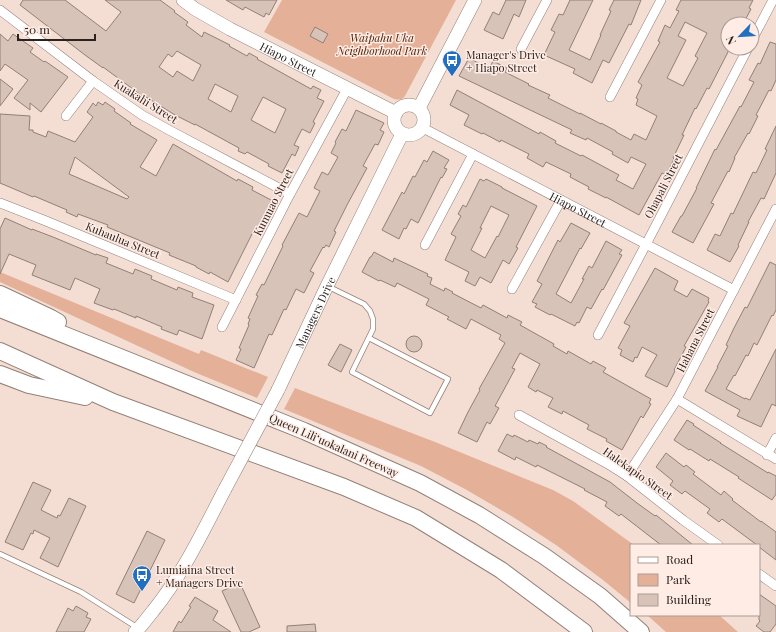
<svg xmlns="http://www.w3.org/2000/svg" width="776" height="632" font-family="'Playfair Display',serif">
<rect width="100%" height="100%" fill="#f4ded4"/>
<path fill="#e4b097" d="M282,0h174l-51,96c-3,4 -6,4 -11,3l-130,-67z
M0,272l199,82 2,-4 67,27 -11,21 -63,-26 -194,-90z
M295,388l140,54 118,48 20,11 61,44h-3v58l-28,-23 -47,-35 -43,-28 -48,-28 -44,-23 -137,-57z
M647,615h72l19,17h-72z"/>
<path fill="#d8c3b9" stroke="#927f76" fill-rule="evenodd" d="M23,0h42l41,31 15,-19 -16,-12h55l15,11 -1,1 14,10 -2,3 16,12 2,-5 26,13 -1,1 18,10 2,-3 9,5 -1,1 54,30 2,-3 8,4 -4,8 7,3 -11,21 2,1 -5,10 -8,-4 -8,16 5,2 -4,9 -3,-2 -10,19 -14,-7 1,-2 -22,-12 -2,2 -7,-3 1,-3 -44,-24v1l-20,-10 -29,-18 -1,1 -42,-31v1l-18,-13 -65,-50zM177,51l24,14 -8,16 -16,-10 -4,6 -14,-10 9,-13 4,3zM215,84l23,12 -7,16 -23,-13zM263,97l23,12 -11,24 -24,-13z
M226,0h51l-8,15 -3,-2 -2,4 -19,-10 -2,3z
M506,0h20l-7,17 -5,-3 -11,25 -19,-9 9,-18 6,3z
M570,0h23l-24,50 21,10 11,-25h-1l11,-24 -2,-1 5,-10h27l-10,25 -2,-1 -20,39 -6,-3 -11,23 -19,-10 2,-4 -31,-14 11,-23 -4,-2 8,-16 4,1z
M681,0h72l-4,8 2,1 -8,15h-15v28l-19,37 -2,-1 -11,21 -1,-1 -13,27h2l-11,23 1,1 -8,16 -4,-2 -23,42 -33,-18v1l-18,-9 1,-2 -19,-10 1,-3 -25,-12 -3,5 -16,-9 2,-4 -28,-14 -1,2 -17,-9 -1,1 -18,-9 5,-10 -19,-10 7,-15 82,44 1,-2 16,9 -1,2 26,13 1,-1 37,20 -3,5 17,9 13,-25 -15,-7 -3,6 -16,-9 1,-2 -26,-14 -1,2 -16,-7 2,-3 -113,-54 10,-18 20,11 4,-8 14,7 -2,4 24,12 -1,1 22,10 -2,3 32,16v-1l21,11v-1l15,8v1l15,8 3,-6 12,6 11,-24 -21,-11 2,-6 -2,-1 6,-13 -4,-3 22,-40 -2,-1 7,-16 5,3 9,-17 -3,-1zM685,22l22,11 -12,23 3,2 -15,28 -16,-8 19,-38 -8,-4z
M315,27l13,7 -5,9 -13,-7z
M0,34l8,7 5,-7 20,14 -3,4 14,10 1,-1 23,16 -27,35 -11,-9v7l-16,-12 14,-18 -23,-16 -5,7z
M770,42l6,2v36l-5,11 -2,-1 -13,25 2,1 -9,18 -1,-1 -14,25h1l-6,14 -1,-1 -17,32 3,1 -21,39 -21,-11 9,-16h1l15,-28h-1l19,-39 1,1 24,-44 1,1 13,-25 -5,-2 9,-17 2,1z
M0,79l13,10 -13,17z
M98,102l5,3 2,-3 10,7 -1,2 17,12 -1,1 27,16 -17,27 16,9 17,-32 64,37 1,-2 15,8 -1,3 21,11 -15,29 -3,-2 -27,54 -18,-10 -1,2 -13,-7v-1l-27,-11 1,-2 -63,-26 1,-2 -30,-11 -1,3 -11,-5 1,-2 -33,-14 -1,1 -33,-14v-69l30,2 -1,14h4v2l13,5 2,-6 27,11 18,-25 -6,-5 6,-9 3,3zM75,157l54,40 -2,2 -58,-25z
M356,110l28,13 -4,7 4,2 -6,13 -3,-1 -12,22 4,2 -20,37 -13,26 2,1 -7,15 -3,-2 -2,3 -1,-1 -13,24 4,2 -10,20 -8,-4 -10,21 -2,-1 -12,26 -3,-1 -15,34 -18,-8 5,-11 -2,-1 10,-23 -1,-1 2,-5 -2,-1 10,-22 -2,-1 6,-11 2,1 19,-39 -1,-1 17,-32 8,4 13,-26 -6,-3 8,-16 6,3 10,-18 -7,-4 5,-10 -1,-1 7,-13 4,2z
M776,126v47l-12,26 -3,-1 -13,24h1l-11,23 1,1 -9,16 -23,-12 8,-16 5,2 11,-23 2,1 20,-42 3,1 11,-23 -2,-1z
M433,151l16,9 -5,8 3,1 -5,9 -1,-1 -23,46 -7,-4 -5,10 -2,-1 -5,11 -17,-9 20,-38 2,2 9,-18 2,1 9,-17 3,2z
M480,179l4,2 2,-2 16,8v1l35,18 -21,41 2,1 -9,16 -6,-4 -12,23 -11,-6 -5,9 -10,-5 4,-9 -24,-12 11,-23 -5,-3 10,-18 -3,-2 5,-9 3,2zM491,206l18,9 -11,22 -1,-1 -12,22 -14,-8 11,-22h-2z
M5,218l27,12v-1l21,8 43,18v-1l12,4 -2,5 27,11 2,-5 17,7 -1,3 26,11 1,-3 15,6 -1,4 22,8 -12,34 -23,-9 -2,5 -16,-6 1,-2 -26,-11v2l-22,-9 -1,1 -19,-7 6,-14 -25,-11 -5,12 -38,-15 4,-10 -27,-11 -9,20v-45z
M571,223l19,10 -9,16 -1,-1 -24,46 15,9 13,-24h-2l7,-13 3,2 14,-27 16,9 -3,4 3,1 -19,35 -1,-1 -11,20 -4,-2 -8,16 -2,-1 -2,4 -24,-12 -1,1 -15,-8 2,-3 -5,-2 10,-18 -5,-3 21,-41 2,2z
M374,252l19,10 1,-4 34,16 -1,2 5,2 -2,6 14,7 1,-3 8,4 -1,1 29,15 2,-3 24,13 1,-3 14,7 -2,3 34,19 -1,2 14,8 1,-3 23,13 2,-3 13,7 -3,4 48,27 -2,4 2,1 -8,14 -2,-2 -19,34 -16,-9 1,-2 -20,-10 2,-4 -26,-14 -1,3 -14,-7 5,-9 -16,-8 -1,2 -8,-5 12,-23 -20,-11 -8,15 3,1 -8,15 -12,22 4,2 -9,16 -3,-2 -10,20 -19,-9 10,-21 12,-22 -1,-1 26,-46 -6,-4 2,-4 -30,-16 -5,10 -19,-10 2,-2 -23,-12 3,-6 -32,-16 -2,4 -15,-7 -1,1 -17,-9 8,-15h1z
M770,262l6,3v45l-3,6 -1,-1 -15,30 -3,-2 -6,13 -2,-1 -11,21 -1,-1 -8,14 19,10v-1l5,2 26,-51v57l-4,-2 -11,23 -24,-11 3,-6 -35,-19 13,-24h-1l11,-21 -2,-1 8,-17 11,-21 2,1z
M655,268l23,13 -4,9 13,7 5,-8 17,9 -1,3 1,1 -25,44 2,1 -12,23 1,1 -8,16 -22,-11 12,-21 -15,-8 -5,11 -2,-1 -2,5 -13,-7 2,-5 -4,-2 12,-22 -6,-3z
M406 344a8 8 0 1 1 16 0a8 8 0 1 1-16 0Z
M340,344l12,6 -11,22 -13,-7z
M687,420l7,4 -1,1 28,18h-1l48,30v-1l8,4v18l-4,6 -34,-22 1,-1 -29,-18 -1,2 -19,-12 -1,1 -15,-10z
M507,434l6,3 1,-2 14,7 1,-2 9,4 1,-2 8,4 -1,1 64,35 27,21 18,13 1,-1 37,30h-32l-40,-31 -2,2 -14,-10 2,-4 -23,-12 1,-1 -48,-24 -1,2 -20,-10 -1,3 -17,-9z
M666,453l18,14 2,-2 9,7 -2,2 28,21 3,-4 9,8 -1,1 29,22v-1l15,11v28l-17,-13v-2h-2l-35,-26 -3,3 -12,-9 3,-4 -25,-18 -3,3 -12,-9 3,-4 -17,-14z
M33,482l18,8 -10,20 16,8 1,-3 2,1 9,-18 17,8 -28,61 -18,-9 10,-20 -16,-8 -1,4 -2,-1 -8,17 -18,-8z
M147,531l18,9 -31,63 -18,-9z
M240,583l20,44 -11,5h-8l-19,-41z
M759,594l17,12v18l-6,8h-6l-8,-6 4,-5 -1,-1z
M195,597l23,14 -5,9 18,12h-58l6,-11 2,2 10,-16 -2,-1z
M76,606l12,7 -2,4 5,2 -7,13h-28l12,-24 5,3z
M315,624l1,8h-29v-6z"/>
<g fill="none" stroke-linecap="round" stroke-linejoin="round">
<g stroke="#938077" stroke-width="6">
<path id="lane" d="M329,287l35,17 6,7 3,8v10l-21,43 78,41 18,-34 -79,-41
M0,554l81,38 57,36"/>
</g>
<g stroke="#938077" stroke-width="10">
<g id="street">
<path d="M0,10l93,71 49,34 27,15 121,64"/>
<path d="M752,40l21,-40"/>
<path d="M521,49l26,-49"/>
<path d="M610,97l51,-97"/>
<path d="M66,116l27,-35"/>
<path id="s1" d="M423,128l311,162"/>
<path d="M0,203l46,18 190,79"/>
<path d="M425,245l48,-91"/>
<path d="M512,289l49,-89"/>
<path d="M222,327l68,-133 57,-105"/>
<path d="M598,335l55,-104 95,-183"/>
<path d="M677,399l99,60"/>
<path d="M519,415l89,49 19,12 56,44 35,25"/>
<path d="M767,455l9,-17"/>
<path d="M627,476l50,-77 99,-190"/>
<path d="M759,574l17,12"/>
</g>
</g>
<g stroke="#938077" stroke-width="14">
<g id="secondary">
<path id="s2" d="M183,0l12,9 35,20 166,84"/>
<circle cx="409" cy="120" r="15"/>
<path d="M419,108l56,-108"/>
<path id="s3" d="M278,390l49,-104 75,-152"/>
<path d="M135,632c7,-6 12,-14 18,-21 30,-37 50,-80 72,-122"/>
</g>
</g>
<g stroke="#938077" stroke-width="18">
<path id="highway" d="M0,294l51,24 7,4
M0,309l304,122 116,52 59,32 65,41 56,40 41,36
M0,351l113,51 231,85 72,31 85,52 83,62
M0,374l29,11 56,12"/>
</g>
<use href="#lane" stroke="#fff" stroke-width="4.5"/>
<use href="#street" stroke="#fff" stroke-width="9"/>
<use href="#secondary" stroke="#fff" stroke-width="13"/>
<use href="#highway" stroke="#fff" stroke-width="16"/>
<g stroke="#938077" stroke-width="14" stroke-linecap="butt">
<path id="secondary-bridge" d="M225,489l53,-99"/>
</g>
<use href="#secondary-bridge" stroke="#fff" stroke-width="13"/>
</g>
<defs>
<g id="bus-pin" transform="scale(1)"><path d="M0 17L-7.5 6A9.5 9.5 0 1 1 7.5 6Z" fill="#226fbf" stroke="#feece5"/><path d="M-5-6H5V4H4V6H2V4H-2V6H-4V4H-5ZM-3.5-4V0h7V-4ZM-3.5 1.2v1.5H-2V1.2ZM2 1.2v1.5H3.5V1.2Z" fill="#fff"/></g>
</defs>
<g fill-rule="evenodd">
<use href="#bus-pin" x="452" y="60"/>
<use href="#bus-pin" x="142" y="575"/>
</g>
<g text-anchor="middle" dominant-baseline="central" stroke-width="3" stroke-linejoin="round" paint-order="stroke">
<g font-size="11" font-style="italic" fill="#522104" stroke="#feece5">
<text x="382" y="37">Waipahu Uka<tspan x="382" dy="13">Neighborhood Park</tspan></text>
</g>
<g font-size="11" fill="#2a221e" stroke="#feece5" text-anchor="start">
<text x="466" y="54">Manager's Drive<tspan x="466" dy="13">+ Hiapo Street</tspan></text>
<text x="156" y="569">Lumiaina Street<tspan x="156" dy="13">+ Managers Drive</tspan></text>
</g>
<g font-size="11" fill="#2a221e" stroke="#feece5">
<text stroke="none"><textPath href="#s2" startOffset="121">Hiapo Street</textPath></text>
<text transform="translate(146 101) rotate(32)">Kuakahi Street</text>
<text transform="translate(663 186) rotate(-63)">Ohapali Street</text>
<text transform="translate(273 202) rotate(-63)">Kumuao Street</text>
<text stroke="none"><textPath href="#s1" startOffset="175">Hiapo Street</textPath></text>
<text transform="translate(123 240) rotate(22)">Kuhaulua Street</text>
<text stroke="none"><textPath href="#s3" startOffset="86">Managers Drive</textPath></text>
<text transform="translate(695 340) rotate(-63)">Hahana Street</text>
<text transform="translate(334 445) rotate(24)">Queen Liliʻuokalani Freeway</text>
<text transform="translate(638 473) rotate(35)">Halekapio Street</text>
</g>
</g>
<rect x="630" y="544" width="130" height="72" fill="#feece5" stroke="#a99b95"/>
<rect x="638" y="557" width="20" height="6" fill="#ffffff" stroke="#a99b95"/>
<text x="666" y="564" font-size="12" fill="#2a221e">Road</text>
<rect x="638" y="574" width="20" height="12" fill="#e4b097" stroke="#a99b95"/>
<text x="666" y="584" font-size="12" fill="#2a221e">Park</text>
<rect x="638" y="594" width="20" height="12" fill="#d8c3b9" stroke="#a99b95"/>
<text x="666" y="604" font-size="12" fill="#2a221e">Building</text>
<g transform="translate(740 36) rotate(245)"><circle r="19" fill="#feece5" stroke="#a99b95"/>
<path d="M0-3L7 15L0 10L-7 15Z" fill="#226fbf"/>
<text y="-6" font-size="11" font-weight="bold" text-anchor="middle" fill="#2a221e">N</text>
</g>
<path d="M18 34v6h77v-6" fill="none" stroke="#2a221e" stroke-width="2"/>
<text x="24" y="34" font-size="12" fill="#2a221e" stroke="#feece5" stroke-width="3" paint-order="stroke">50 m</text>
</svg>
